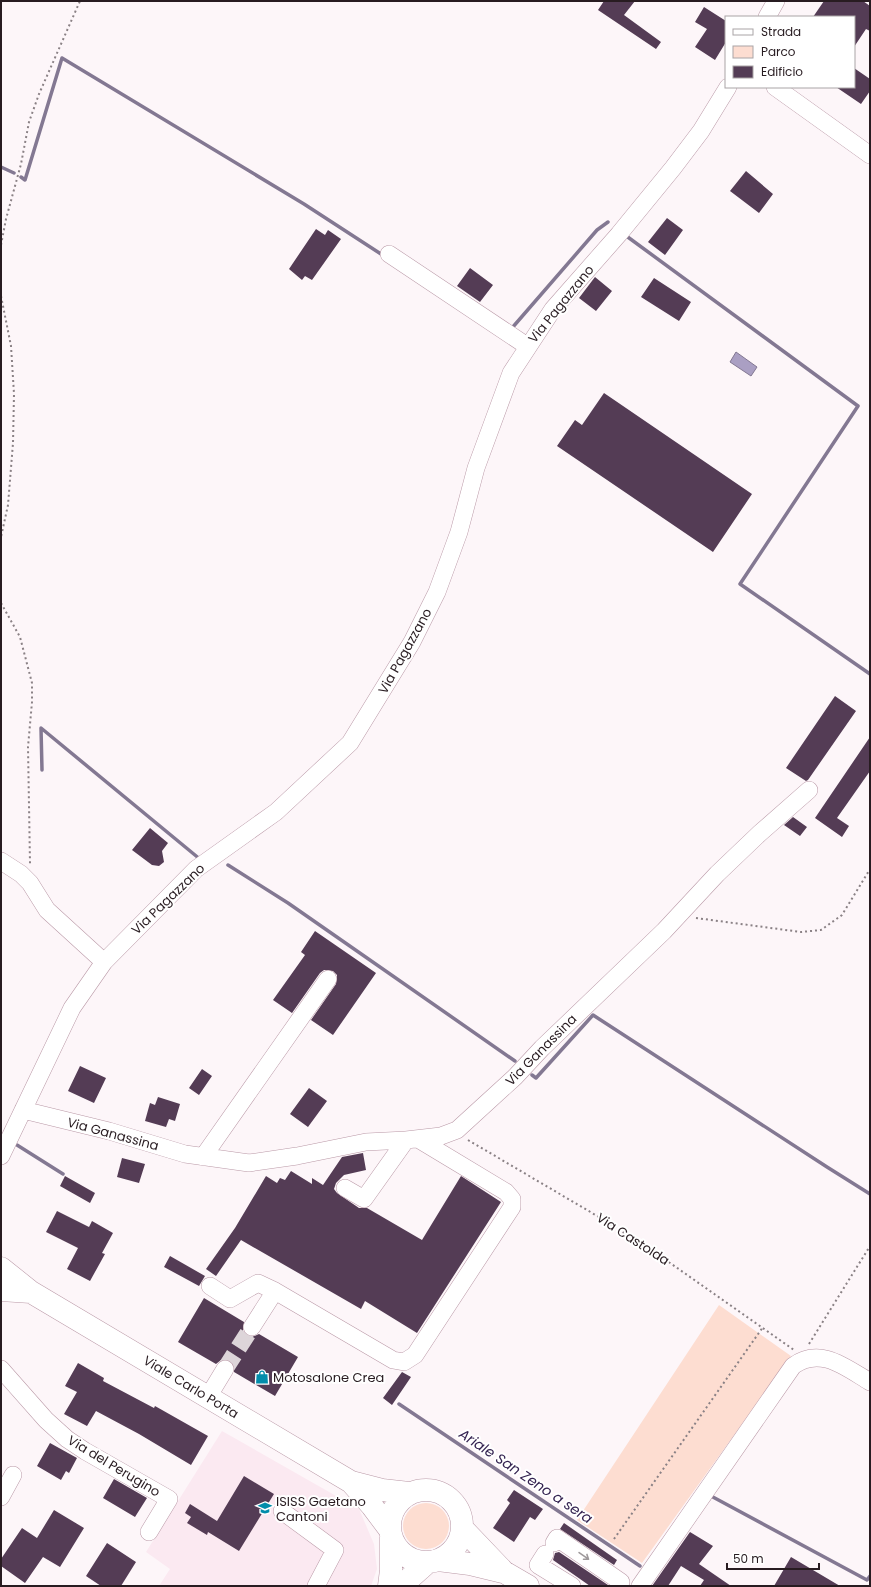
<svg xmlns="http://www.w3.org/2000/svg" width="871" height="1587" font-family="Poppins,sans-serif">
<rect width="100%" height="100%" fill="#fdf6f9"/>
<path fill="#fbe9f1" d="M222,1431l137,78 15,35 3,25 -6,17h-212l11,-17 -24,-17z"/>
<path fill="#fdddd1" d="M719,1305l72,51 -149,207 -65,-43z
M403 1526a23 23 0 1 1 46 0a23 23 0 1 1-46 0Z"/>
<path fill="#aa9fc3" stroke="#837892" d="M736,352l21,15 -6,9 -21,-14z"/>
<g fill="none" stroke-linecap="round" stroke-linejoin="round">
<path stroke="#837892" stroke-width="3.5" d="M1,167l13,6
M21,177l4,3 37,-122 242,146 80,52
M625,235l233,171 -118,178 130,90
M512,328l85,-98 11,-8
M42,770l-1,-42 160,132
M228,865l60,38 227,158
M532,1075l4,3 57,-63 234,152 43,27
M17,1145l46,29
M399,1404l241,162
M709,1499l2,-3 156,84 3,-4"/>
</g>
<path fill="#543c55" d="M604,1h31l-11,14 37,27 -5,7 -58,-39z
M824,1h39l7,5v25l-4,-2 -12,18v-30h-41z
M704,7l22,14v21l-11,18 -20,-13 12,-18 -12,-7z
M854,68l16,11v12l-9,13 -25,-17h18z
M746,171l27,23 -14,19 -29,-22z
M667,218l16,12 -18,25 -17,-13z
M316,229l9,6 3,-5 13,9 -29,41 -7,-4 -3,4 -13,-11z
M470,268l23,17 -13,17 -23,-16z
M595,277l17,14 -16,20 -17,-13z
M654,278l37,24 -12,19 -38,-24z
M604,393l148,101 -39,58 -156,-106 18,-26 7,5z
M835,696l21,15 -48,69 -2,1 -20,-13z
M870,737v34l-33,47 12,8 -7,11 -27,-19z
M793,817l14,10 -7,9 -16,-11z
M150,828l18,15 -6,8 2,11 -5,4 -7,-1 -20,-15z
M315,931l61,42 -43,62 -22,-15 25,-36 1,-9 -4,-4 -9,-1 -4,3 -28,40 -19,-13 32,-45 -4,-3z
M80,1066l26,12 -12,25 -26,-12z
M202,1069l10,7 -13,19 -10,-7z
M309,1088l18,13 -19,26 -18,-13z
M158,1097l22,7 -5,17 -6,-2 -3,8 -21,-6 5,-18 5,2z
M363,1153l3,17 -22,5 -8,8 -2,6 3,4 22,15h8l55,32 39,-64 40,26 -84,131 -52,-32 -4,8 -120,-69 -25,36 -10,-7 29,-41 31,-52 11,7 3,-5 5,2 6,-9 21,13v-6l11,7 19,-28z
M122,1158l23,6 -6,19 -22,-6z
M65,1176l30,17 -5,10 -30,-17z
M57,1211l32,16 3,-6 21,12 -11,20 3,1 -15,27 -23,-12 11,-21 -32,-16z
M170,1256l35,20 -6,10 -35,-19z
M204,1298l40,24 -1,9 4,5 5,1 7,-3 39,23 -23,39 -41,-24v-7l-4,-5h-9l-5,4 -38,-22z
M78,1363l26,15 -1,3 51,27 1,-2 53,30 -17,29 -52,-31 -43,-23 -9,15 -23,-12 13,-22 -12,-6z
M402,1372l9,5 -19,28 -9,-7z
M50,1443l27,15 -8,15 -3,-2 -5,9 -24,-14z
M244,1476l30,18 -35,57 -31,-19 -1,3 -20,-12 4,-6 -6,-4 5,-9 27,17z
M114,1479l33,19 -12,19 -32,-19z
M514,1490l29,19 -8,11 -5,-3 -16,25 -21,-14 17,-25 -3,-3z
M54,1510l30,18 -24,39 -17,-10 -18,26 -24,-17v-7l21,-31 15,10z
M564,1523l53,37 -3,5 -54,-36z
M690,1532l23,14 -14,18 32,22h-31l4,-6 -23,-14 -13,20h-16z
M107,1543l29,19 -15,24h-20l-15,-10z
M559,1552l49,33v1h-18l-37,-26 2,-7z
M791,1557l49,29h-66z"/>
<g fill="none" stroke-linecap="round" stroke-linejoin="round">
<path stroke="#ddd5d9" stroke-width="17" stroke-dasharray="17 8" stroke-linecap="butt" d="M225,1369l27,-42"/>
<g stroke="#ba99a7" stroke-width="18">
<path id="minor" d="M767,17l9,-16
M775,87l95,68
M389,254l138,92
M1,861l20,13 9,9 17,27 57,52
M23,1110l86,21 76,23 64,9 48,-7 69,-14 40,-2 35,-4 16,-6 58,-53 27,-29 122,-117 53,-57 43,-41 49,-43
M1,1156l71,-148 32,-46 92,-93 80,-57 74,-69 62,-101 25,-50 22,-60 17,-64 35,-95 42,-64 66,-75 54,-66 28,-37 27,-44
M203,1157l125,-178
M345,1188l19,11 42,-59
M210,1286l20,13 28,-16 17,8
M252,1327l23,-36 118,69 11,2 11,-7 97,-148v-8l-6,-7 -88,-53
M1,1369l45,51 21,19 18,12 84,48 -20,33
M208,1397l17,-28
M1,1497l12,-22
M282,1511l53,39 -19,36
M554,1543l3,-5 64,44 -3,4
M545,1554l-7,11 34,21
M640,1586l153,-220c27,-20 52,1 77,16"/>
</g>
<g stroke="#ba99a7" stroke-width="23">
<path id="major" d="M1,1268l30,24 320,190 31,8 27,3
M1,1290l30,2
M351,1482l21,24 18,24
M390 1526a36 36 0 1 1 72 0a36 36 0 1 1-72 0Z
M463,1529l41,43 24,14
M438,1560l32,4 33,8
M389,1586l2,-16v-32
M401,1586l27,-24"/>
</g>
<path stroke="#8a8185" stroke-width="2" stroke-dasharray="2 3" stroke-linecap="butt" d="M1,245l5,-26 15,-55 8,-42 10,-28 41,-93
M1,296l10,50 3,48 -1,49 -5,62 -7,32
M1,603l19,34 12,46v19l-4,45 2,117
M696,918l105,14 20,-2 21,-15 28,-46
M468,1140l136,80 59,38 131,92
M809,1344l61,-98
M614,1539l149,-212"/>
<use href="#minor" stroke="#fff" stroke-width="17"/>
<use href="#major" stroke="#fff" stroke-width="22"/>
</g>
<defs><path id="oneway-shaft" d="M-6 0H5M1.5-3L5.5 0L1.5 3" fill="none" stroke-width="1.6" stroke-linecap="round" stroke-linejoin="round"/></defs>
<use stroke="#9e999b" href="#oneway-shaft" transform="translate(584 1556) rotate(35)"/>
<defs>
<g id="shop-bare" transform="scale(1.08)"><path d="M-5-2.5h2.3a2.7 3.5 0 0 1 5.4 0H5L5.5 6h-11ZM-1.5-2.5h3a1.5 2.3 0 0 0-3 0Z" fill="#028dab" stroke="#fff" stroke-width="2.5" paint-order="stroke"/></g>
<g id="school-bare" transform="scale(1.08)"><path d="M0-5L7-2L0 1L-7-2ZM-4 1L0 2.5L4 1V4Q0 6-4 4Z" fill="#028dab" stroke="#fff" stroke-width="2.5" paint-order="stroke"/></g>
</defs>
<g fill-rule="evenodd">
<use href="#shop-bare" x="262" y="1377"/>
<use href="#school-bare" x="265" y="1508"/>
</g>
<g text-anchor="middle" dominant-baseline="central" stroke-width="4" stroke-linejoin="round" paint-order="stroke">
<g font-size="13" fill="#281c21" stroke="#fff">
<text transform="translate(561 304) rotate(-51)">Via Pagazzano</text>
<text transform="translate(405 651) rotate(-61)">Via Pagazzano</text>
<text transform="translate(168 899) rotate(-44)">Via Pagazzano</text>
<text transform="translate(541 1050) rotate(-45)">Via Ganassina</text>
<text transform="translate(113 1134) rotate(15)">Via Ganassina</text>
<text transform="translate(633 1239) rotate(33)">Via Castolda</text>
<text transform="translate(191 1387) rotate(31)">Viale Carlo Porta</text>
<text transform="translate(114 1466) rotate(31)">Via del Perugino</text>
</g>
<g font-size="13" fill="#281c21" stroke="#fff" text-anchor="start">
<text x="273" y="1377">Motosalone Crea</text>
<text x="276" y="1501">ISISS Gaetano<tspan x="276" dy="15">Cantoni</tspan></text>
</g>
<g font-size="14" font-style="italic" fill="#342351" stroke="#fff">
<text transform="translate(526 1476) rotate(34)">Ariale San Zeno a sera</text>
</g>
</g>
<rect width="871" height="1587" fill="none" stroke="#281c21" stroke-width="4"/>
<rect x="725" y="16" width="130" height="72" fill="#ffffff" stroke="#a9a4a6"/>
<rect x="733" y="29" width="20" height="6" fill="#ffffff" stroke="#a9a4a6"/>
<text x="761" y="36" font-size="12" fill="#281c21">Strada</text>
<rect x="733" y="46" width="20" height="12" fill="#fdddd1" stroke="#a9a4a6"/>
<text x="761" y="56" font-size="12" fill="#281c21">Parco</text>
<rect x="733" y="66" width="20" height="12" fill="#543c55" stroke="#a9a4a6"/>
<text x="761" y="76" font-size="12" fill="#281c21">Edificio</text>
<path d="M727 1563v6h92v-6" fill="none" stroke="#281c21" stroke-width="2"/>
<text x="733" y="1563" font-size="12" fill="#281c21" stroke="#ffffff" stroke-width="3" paint-order="stroke">50 m</text>
</svg>
